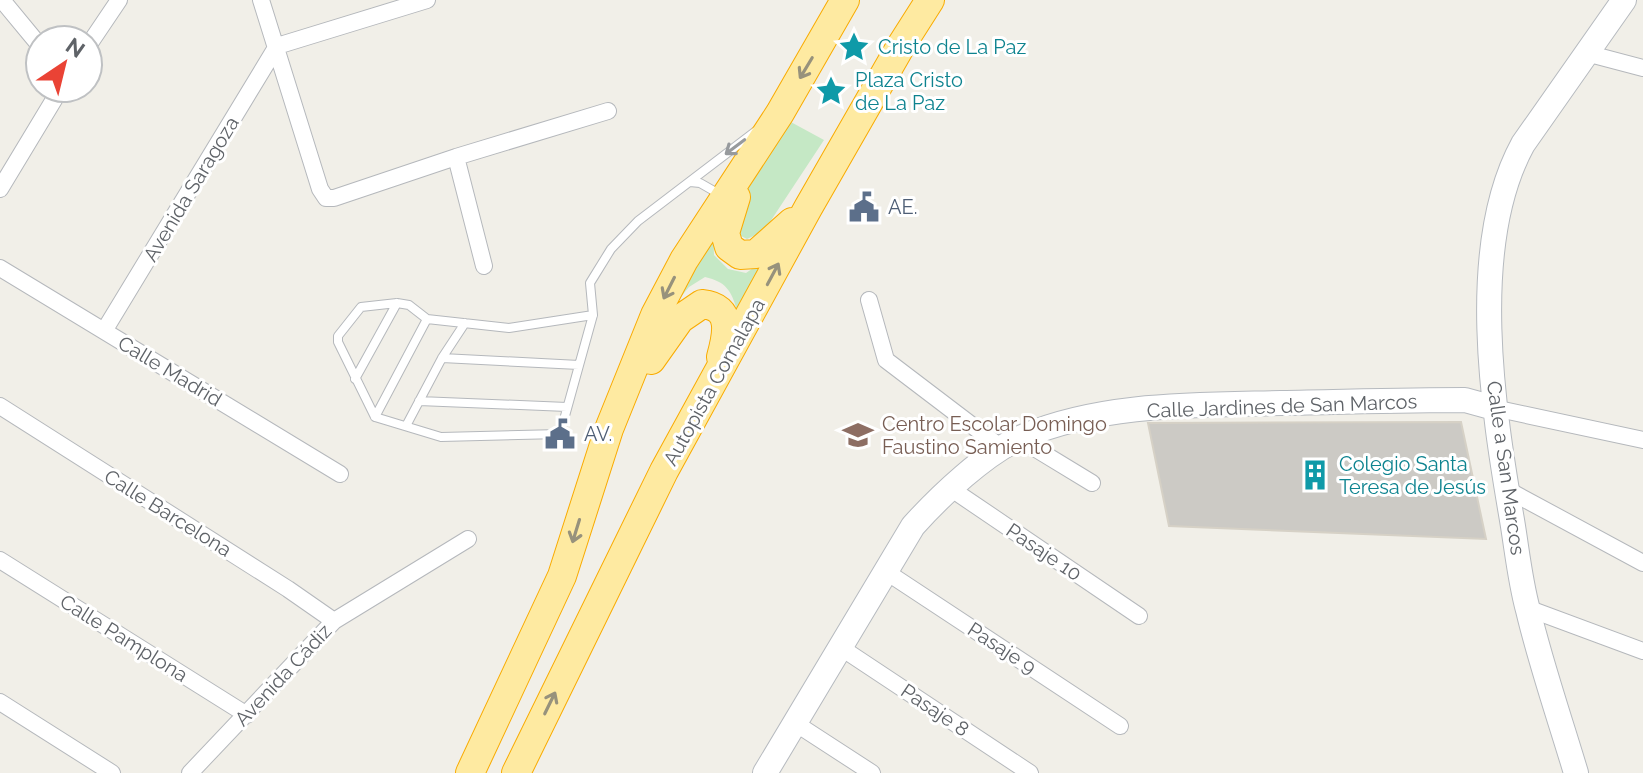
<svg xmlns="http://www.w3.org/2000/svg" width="1643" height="773" font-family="Raleway,sans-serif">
<rect width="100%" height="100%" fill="#f1efe8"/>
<path fill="#c5e8c5" d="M789,121l35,19 -60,91 -17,8 -12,-6 10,-39z
M713,224l1,31 14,14 18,4 23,-16 -32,53c-6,-20 -11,-28 -32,-33l-16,10 -24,29z"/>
<path fill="#cccac5" stroke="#d6d1c6" stroke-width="2" d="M1461,422l25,117 -317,-13 -21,-103z"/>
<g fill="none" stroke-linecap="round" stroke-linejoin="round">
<g stroke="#b5b8bc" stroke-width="10">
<path id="service" d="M690,182l10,1 21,12
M593,315l-84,13 -82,-9 -18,-14 -12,-2 -36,4 -23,29v6l37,75 66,20 119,-3 33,-119 -3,-32 21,-34 27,-28 118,-90
M442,358l137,7
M355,379l42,-76
M419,401l148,6
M375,417l52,-98
M406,426l36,-68 23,-35"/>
</g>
<g stroke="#b5b8bc" stroke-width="18">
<path id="minor" d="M2,0l38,46
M261,0l59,189 6,9h8l122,-41 152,-46
M88,46l31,-46
M1586,53l57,15
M456,157l28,109
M0,189l61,-101
M0,268l340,206
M869,300l17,60 117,89
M104,331l173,-285 150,-46
M0,406l288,183 46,32
M1494,408l149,32
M1018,438l74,45
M950,488l189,128
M1506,489l137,74
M0,560l247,155
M885,571l235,155
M1527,608l116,43
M840,647l190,126
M0,702l112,71
M795,723l77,50
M190,773l144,-152 134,-82"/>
</g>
<g stroke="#b6babf" stroke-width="26">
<path id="secondary" d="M765,773l148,-247c26,-29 73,-74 109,-89 79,-34 174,-32 259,-34 62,-1 123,-3 184,-3l29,8
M1576,773c-16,-54 -35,-108 -48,-163 -8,-29 -11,-60 -16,-90 -19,-110 -45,-274 11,-376l101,-144"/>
</g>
<g stroke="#f9ab00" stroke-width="30">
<path id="trunk" d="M736,197l-11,36 4,14 11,8 16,-1 36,-32
M651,360l29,-41 22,-15c32,3 25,31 19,53
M470,773l92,-197 47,-147 46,-114 29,-55 96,-147 65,-113
M516,773l148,-302 144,-263 94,-164 28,-44"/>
</g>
<use href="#service" stroke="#fff" stroke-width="8"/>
<use href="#minor" stroke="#fff" stroke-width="16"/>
<use href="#secondary" stroke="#fff" stroke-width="24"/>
<use href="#trunk" stroke="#feeaa1" stroke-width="28"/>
</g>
<defs><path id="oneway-shaft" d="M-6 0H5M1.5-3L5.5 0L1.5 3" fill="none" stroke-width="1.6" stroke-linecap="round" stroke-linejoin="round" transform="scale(2)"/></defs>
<g stroke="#97927c">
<use href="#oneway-shaft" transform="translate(806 68) rotate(121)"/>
<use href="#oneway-shaft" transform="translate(773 274) rotate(-62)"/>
<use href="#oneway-shaft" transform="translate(669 288) rotate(117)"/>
<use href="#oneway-shaft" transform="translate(576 531) rotate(107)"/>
<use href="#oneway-shaft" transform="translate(550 703) rotate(-64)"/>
</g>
<use stroke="#979a9d" href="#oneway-shaft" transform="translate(735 147) rotate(143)"/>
<defs>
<g id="sight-bare" transform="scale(2.4)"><path d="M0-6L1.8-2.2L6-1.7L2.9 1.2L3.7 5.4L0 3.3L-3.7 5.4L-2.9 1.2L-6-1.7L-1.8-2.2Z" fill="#0f9aa8" stroke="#fff" stroke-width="2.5" paint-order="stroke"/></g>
<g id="civic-bare" transform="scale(2.4)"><path d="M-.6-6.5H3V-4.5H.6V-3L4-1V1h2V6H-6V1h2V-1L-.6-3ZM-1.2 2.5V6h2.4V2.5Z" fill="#5c6f8a" stroke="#fff" stroke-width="2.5" paint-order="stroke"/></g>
<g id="school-bare" transform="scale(2.4)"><path d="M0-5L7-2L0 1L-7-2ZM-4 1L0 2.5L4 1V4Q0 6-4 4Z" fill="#8d6e63" stroke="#fff" stroke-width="2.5" paint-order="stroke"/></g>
<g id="building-bare" transform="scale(2.4)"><path d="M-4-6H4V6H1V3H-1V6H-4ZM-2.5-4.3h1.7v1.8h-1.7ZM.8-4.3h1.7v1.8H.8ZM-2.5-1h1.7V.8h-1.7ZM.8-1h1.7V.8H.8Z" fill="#0f9aa8" stroke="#fff" stroke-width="2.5" paint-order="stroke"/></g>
</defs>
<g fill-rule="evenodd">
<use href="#sight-bare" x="854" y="47"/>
<use href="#sight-bare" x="831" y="91"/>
<use href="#civic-bare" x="864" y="207"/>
<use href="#civic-bare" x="560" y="434"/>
<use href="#school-bare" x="858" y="435"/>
<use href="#building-bare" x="1315" y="475"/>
</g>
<g text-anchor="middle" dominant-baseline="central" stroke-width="6" stroke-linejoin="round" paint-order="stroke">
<g font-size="20" fill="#0d838f" stroke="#fff" text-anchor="start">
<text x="878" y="47">Cristo de La Paz</text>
<text x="855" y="80">Plaza Cristo<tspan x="855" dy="23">de La Paz</tspan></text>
<text x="1339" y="464">Colegio Santa<tspan x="1339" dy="23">Teresa de Jesús</tspan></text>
</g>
<g font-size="20" fill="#5f6368" stroke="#fff">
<text transform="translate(191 189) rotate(-59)">Avenida Saragoza</text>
<text transform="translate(170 371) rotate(31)">Calle Madrid</text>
<text transform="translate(714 382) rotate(-61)">Autopista Comalapa</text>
<text transform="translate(1282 406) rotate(-2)">Calle Jardines de San Marcos</text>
<text transform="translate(1506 468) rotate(82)">Calle a San Marcos</text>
<text transform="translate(168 513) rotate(32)">Calle Barcelona</text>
<text transform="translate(1044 552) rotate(34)">Pasaje 10</text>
<text transform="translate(124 638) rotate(32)">Calle Pamplona</text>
<text transform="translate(1002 648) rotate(33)">Pasaje 9</text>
<text transform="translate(283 675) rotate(-47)">Avenida Cádiz</text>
<text transform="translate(935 710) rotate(34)">Pasaje 8</text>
</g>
<g font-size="20" fill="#4e5e75" stroke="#fff" text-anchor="start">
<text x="888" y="207">AE.</text>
<text x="584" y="434">AV.</text>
</g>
<g font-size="20" fill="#785e54" stroke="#fff" text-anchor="start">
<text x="882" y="424">Centro Escolar Domingo<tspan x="882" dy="23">Faustino Samiento</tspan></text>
</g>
</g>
<g transform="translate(64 64) rotate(35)"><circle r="38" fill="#ffffff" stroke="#bfc1c3" stroke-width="2"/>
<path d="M0-6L14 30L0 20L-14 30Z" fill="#ea4335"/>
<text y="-12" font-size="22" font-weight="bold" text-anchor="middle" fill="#5f6368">N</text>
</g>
</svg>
